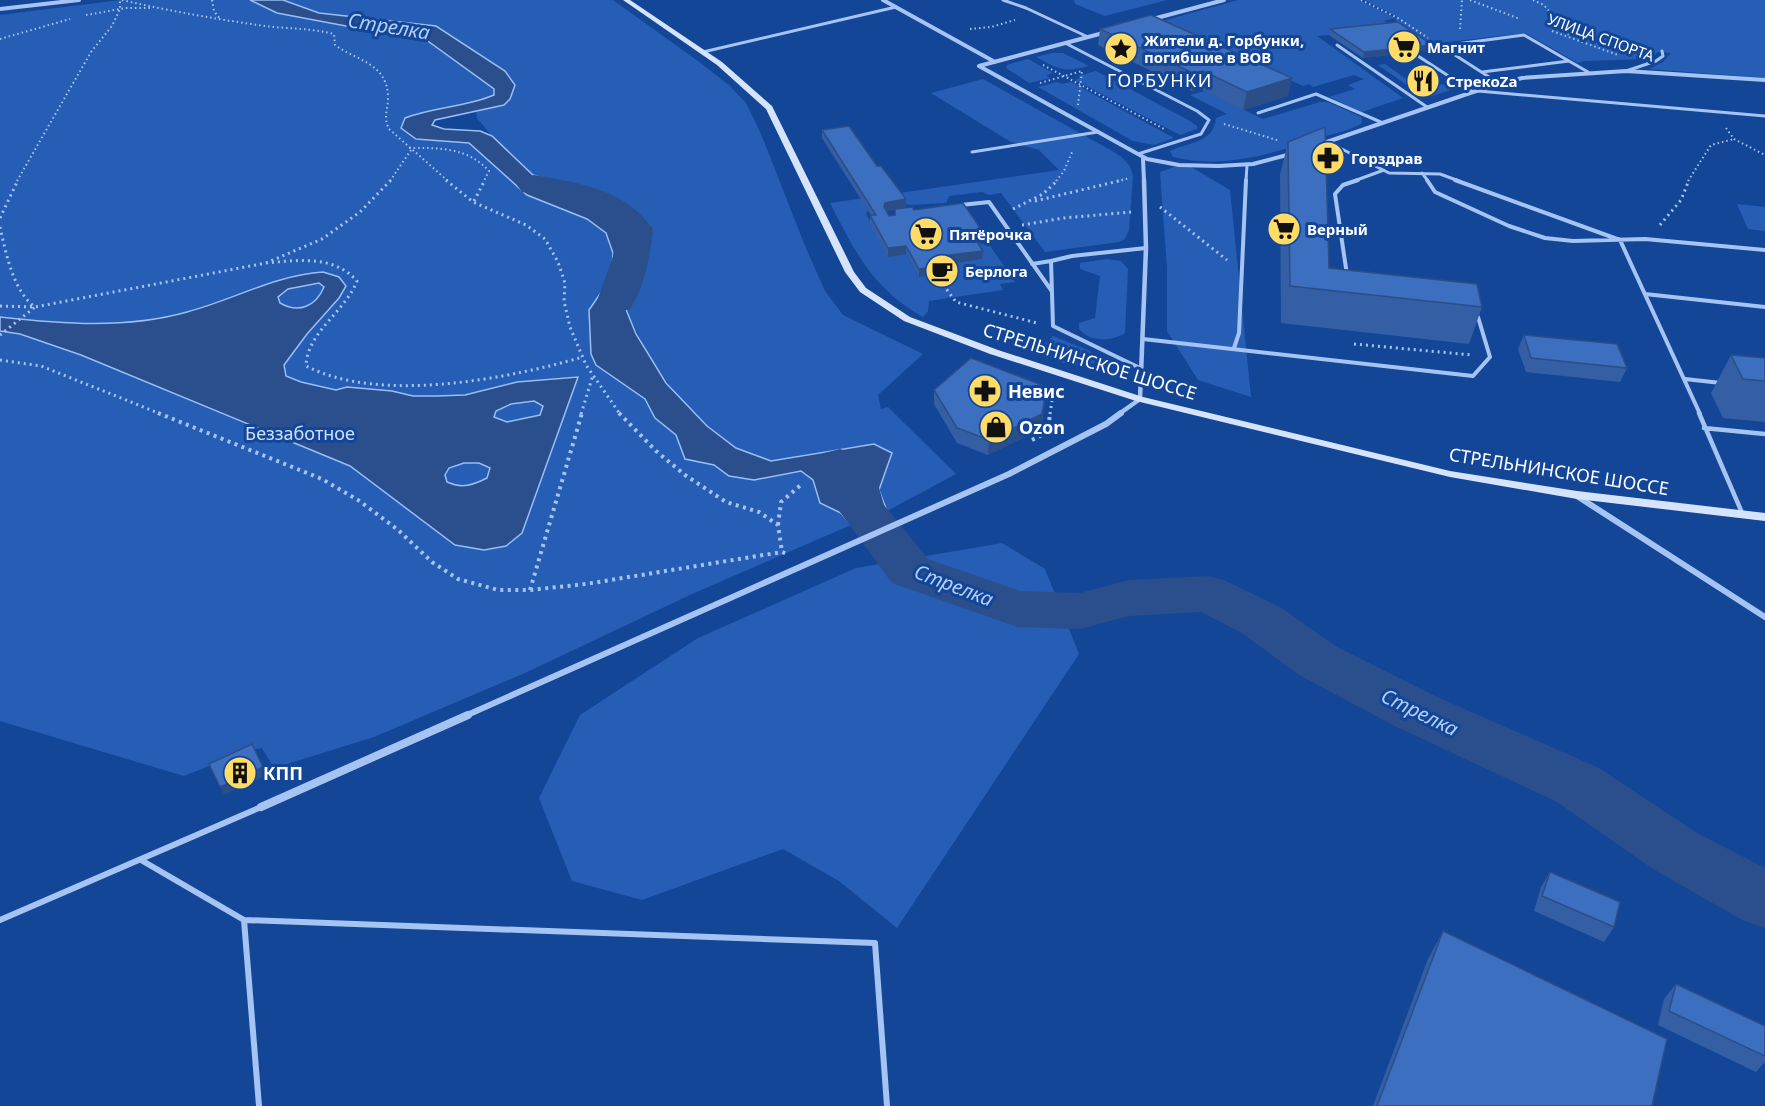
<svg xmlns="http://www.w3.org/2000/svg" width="1765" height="1106" font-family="'Noto Sans',sans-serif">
<rect width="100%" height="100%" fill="#144698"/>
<path fill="#265eb6" d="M121,0h129l27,13 106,20 35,1 76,55v6c-28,12 -60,12 -89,23l11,21 53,4 58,52 60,24 19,14 7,20 -2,25 -22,32 2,44 5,11 49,34 10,19 21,17 9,24 29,6 16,11 71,-5 12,9 7,23 21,10 10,12 -159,69 -167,79 -151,64 -100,31 -12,-20 -18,4 -60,24 -184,-55v-706z
M283,0h330l89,64 28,22 16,17 15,31 44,112 20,45 18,24 80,39 -45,41 3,14 7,-2 68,67 -69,37 -8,-21 -5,-46c-24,3 -48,7 -72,11 -10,2 -23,7 -32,5 -64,-10 -123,-98 -145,-154l17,-39 -28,-61 -38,-17 -43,-14 -41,-39 -15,-18 -1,-7 28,-6 1,-34 -69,-45 -117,-13z
M1074,0h93l-62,16 -30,-12z
M1238,0h121l37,18 2,-1 -34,-17h401v78l-116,-9 14,-7 8,-9 -13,-1 -9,7 -65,2 -6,2 -53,-30 -96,11 -31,-19 -3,-7 -11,3 12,7 -79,8 86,62 -41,14 -33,-15 26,-8 -7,-4 16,-6 -10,-4 -41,12 -4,-3 -6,2 -144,-64z
M1052,53h11l26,13c-25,7 -31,3 -53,-9z
M1028,59l25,14 -7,2 4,3 -21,5 -23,-15 1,-3z
M1385,64l31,22 35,-2 6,4 -31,10 -48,-33z
M1096,71l94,50 7,5v3l-17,6 -105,-55 5,-2 -2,-2z
M983,79l129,72c10,6 19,12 21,25l-4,54 -4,9 -6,3 -74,10 -44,-59 -12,2 -7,-3 -33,4 -3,7 -37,2 -17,-5 -21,4 -5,10 22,42 18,-2 13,23 35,-5 -5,-8 24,-19 15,-2 27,39 -15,2 3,6 -74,11 -1,10 -5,6c-50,-28 -68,-65 -93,-114l229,-33 -20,-20 -28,-8 -80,-49z
M1057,82l5,2 9,-2 103,56 -20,7 -21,-4 -95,-54z
M1205,91l58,28 57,-17h8l29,13 4,2 1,6c-9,7 -27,10 -39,14 -50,16 -98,33 -150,20l-3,-6c19,-9 44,-8 46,-33l11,-4 -37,-19z
M1174,167h17l39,23 21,207 -53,-17 -31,-49v-63l-7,-96z
M1737,204l28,3v24l-17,-2z
M1107,259l14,2 7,8 -3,64c-14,9 -35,9 -46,-4v-6l16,-5 5,-42 -20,-7v-6z
M1053,336l37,15 4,4 1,7c-17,11 -42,-4 -59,-10z
M1002,543l43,26 34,85 -182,274 -58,-47 -56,-32 -141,51 -70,-19 -33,-83 41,-83 118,-77 158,-70z"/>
<path fill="#2a4f8c" stroke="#98bef6" stroke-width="1.5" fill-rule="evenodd" d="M250,0h33l36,13 117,13 69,45 10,14 -5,14 -6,6 -69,15 -3,5 12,4 36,2 12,5 41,39 43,14 38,17 18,23 10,38 -17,40 11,27 30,49 41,43 29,22 35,13 103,-17 18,9 -13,37 8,21 -36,14 -10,-12 -21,-10 -7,-23 -12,-9 -47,9 -25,-4 -15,-11 -29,-6 -9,-24 -21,-17 -10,-19 -49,-34 -5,-11 -2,-44 22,-32 2,-25 -7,-20 -19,-14 -60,-24 -58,-52 -53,-4 -15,-11 4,-10c29,-11 61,-11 89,-23v-6l-76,-55 -35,-1 -106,-20z
M323,272l16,5 7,9 -7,12 -32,36 -23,31 2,11 15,6 35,8 11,-3 45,4 21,5h24l28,-1 52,-13 61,-5 -56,156 -16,13 -22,4 -29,-5 -105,-79 -269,-111 -61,-21 -20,-3v-14c61,7 127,12 187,-5 46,-12 88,-37 136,-40zM319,283l5,4c-8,19 -25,27 -44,16l-2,-6 10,-8zM534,401l9,5 -3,9 -33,7 -13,-5 2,-6 15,-7zM464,463h15l11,5 -3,10c-14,7 -25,11 -40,4l-2,-7 4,-7z"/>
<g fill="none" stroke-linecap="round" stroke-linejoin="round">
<path fill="#2a4f8c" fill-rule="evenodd" d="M534,175c45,8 91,14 119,54 -3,26 -8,58 -23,80l-14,4 -14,-4 -5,-8 16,-45 4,-26c-24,-29 -62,-30 -95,-38l-5,-7 5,-7z
M840,449l26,8 7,10 11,38 44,54 92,32 60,2 49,-13 79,-4 18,5 54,26 57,40 98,49 164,72 98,65 68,35v60l-23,-8 -89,-51 -96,-67 -162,-76 -96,-51 -57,-42 -41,-21 -72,4 -49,13 -63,-2 -125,-44 -55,-75 -8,-33 -5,-2 -7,-10 7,-10z"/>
<path stroke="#a6c4f3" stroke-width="2" stroke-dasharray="1.5 3" stroke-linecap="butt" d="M122,0c47,11 94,19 143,26 23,3 46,2 69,8l1,11c22,16 53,18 53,53 0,12 -5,19 1,31l59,52
M212,0l2,11 6,8
M1361,0l37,18 30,20
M1470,0l50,19
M1533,0l11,5 26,31
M86,15l40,-7h24
M970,29l21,-2 24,-7
M1460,29l2,-29
M1552,31l66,24
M0,39l70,-20
M1043,65l123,65
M1040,83l42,-12
M1078,105l4,-34
M1224,124l56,17
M1726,128l8,11 31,16
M409,148c31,0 58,-1 80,23l-5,10
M17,181l74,-129 21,-26 8,-17v-9
M390,181l21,-31
M1056,181l8,-10 9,-21
M1117,181l13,-3
M1688,181l23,-36 23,-6"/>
<path stroke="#a6c4f3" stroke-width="3" stroke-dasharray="2 4" stroke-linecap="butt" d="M446,180l27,22 53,23 19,14 13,23 7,21 -1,18 6,26 16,38 34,49
M474,201l11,-21
M1035,201l88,-21
M1160,207l67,53
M1013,209l30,-15 15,-14
M0,218l18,-38
M1022,225l42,-7 67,-6
M1660,225l21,-25 8,-20
M0,227c6,26 13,64 35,80l-35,28
M266,263c32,-3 68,-8 91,18 -12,31 -50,51 -51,85 74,38 200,13 277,-9
M936,275l20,27 81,21
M0,306l35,1 231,-44 56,-24 38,-27 31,-32
M1354,344l118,11
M1034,349l11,-13
M0,360l41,6 120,48
M581,414l12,-39
M1050,414l2,-13 11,-11"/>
<path stroke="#a6c4f3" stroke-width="4" stroke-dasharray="3 4.5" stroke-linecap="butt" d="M158,413l164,66 36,21 39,29 35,33 26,17 40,11h32l56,-6 196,-32 5,2
M619,413l37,38 29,24 41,27 33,10 19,13 4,27
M1032,440l16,-8 2,-19
M778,525l3,-23 21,-18
M530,590l52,-177"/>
<path stroke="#a6c4f3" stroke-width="3" d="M1003,0l23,8 62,29
M1065,43l132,68 12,9 -8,14 -63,20
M1337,45l90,62
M703,52l193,-45
M1418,56l55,36
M1626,71l30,-10 7,-5 -1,-5
M1482,72l87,-11
M1500,84l-59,-38 83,-11 64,37
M1478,91l287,25
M1258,113l58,-19 67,29
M1328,142l61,31 51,1 19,7
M972,152l126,-20
M1422,173l6,8
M1246,181l1,-16
M1354,181l30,-11"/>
<path stroke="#a6c4f3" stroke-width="4" d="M1427,180l8,12 74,34 36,12 28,3 72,-2 120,11
M1455,180l165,60 80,174
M961,205l28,-3 62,88
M1032,264l19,-3
M1347,275l-12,-81 8,-9 15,-5
M1645,294l120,13
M1143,339l330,37 17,-19 -12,-40 -5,-2
M1234,348l5,-15 7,-153
M1142,369l-89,-43 -2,-65 21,-5 74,-8
M1685,379l36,4"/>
<path stroke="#a6c4f3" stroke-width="4.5" d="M1699,413l44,102
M1704,428l61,6"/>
<path stroke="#a6c4f3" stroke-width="6" d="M141,860l103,60 631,23 12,163
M0,920l261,-113
M244,920l15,186"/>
<path stroke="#a6c4f3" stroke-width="4" d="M883,0l112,62
M0,9l79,-9
M1149,20l75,-20
M979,66l168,93 32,6 39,1 35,-2 38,-10
M979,66l128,-34
M1318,145l155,-53 49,-14 104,-7 139,9
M1143,159l1,22"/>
<path stroke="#a6c4f3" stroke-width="4.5" d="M1119,414l21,-15 6,-151 -2,-68"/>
<path stroke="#a6c4f3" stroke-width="6" d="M1577,496l188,121
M465,716l544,-242 97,-50 15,-11"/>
<path stroke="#a6c4f3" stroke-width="8" d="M261,807l207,-92"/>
<path fill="#d5e4fc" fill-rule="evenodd" d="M623,0h7l92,62 50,44 82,166 12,16 44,29 88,33 145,47 307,74 127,20 188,22v8l-188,-22 -127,-22 -314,-76 -146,-47 -86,-33 -44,-29 -15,-20 -79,-163 -49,-44z"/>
</g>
<path fill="#345fa5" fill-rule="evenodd" d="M1100,29l188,67 -45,14 -43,-21 -8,2 -94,-46z
M1330,29l101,21 -68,8 -34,-23z
M822,130l55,36 29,33v9l8,2 70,34h-5l3,15 -28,4v9l-35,5 -13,-23 -18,3 -18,-33v-9h1l-49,-77zM895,209v6l-6,1 -3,-5z
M1288,142l41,126 153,39 -13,37 -188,-21 -1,-148z
M1524,335l103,33 -7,14 -94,-10 -8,-23z
M1731,355l34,3v64l-42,-4 -12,-25z
M934,390l111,11 -4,28 -53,26 -31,-12 -23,-39z
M1550,872l64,55 -10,15 -70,-31 7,-24z
M1443,931l209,175h-279l55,-147z
M1676,984l89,42v36l-9,10 -98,-47 6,-26z"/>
<path fill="#2b4e86" d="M1433,45l-2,5 -68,8 1,-6z
M1203,71l-3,18 -8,2 3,-17z
M1292,78l-4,18 -45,14 4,-18z
M906,199v9l-21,3 -1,-4 1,-4z
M985,235l-1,9 -11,1 1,-8z
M906,246v8l-18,3v-9z
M983,251l-1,8 -33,5v-9z
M955,264l-1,8 -35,5v-8z
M1047,387l-6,42 -53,26 1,-15z
M252,744l15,31 -43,20 -4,-8z"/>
<path fill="#3d6fc0" stroke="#2b4e86" stroke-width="1.5" d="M1151,15l141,63 -45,14 -44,-21 -8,3 -95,-45z
M1398,22l35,23 -69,7 -34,-23z
M849,126l28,40h4l25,33 -21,4 -1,4 5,9 6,-1v-6l17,-2 2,3 49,-7 22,32 -11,2 9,14 -34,4 6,9 -36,5 -13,-23 -18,2 -18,-33h6l-54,-85z
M1325,127l4,141 148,16 5,23 -192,-21 -2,-144z
M1524,335l93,9 10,24 -96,-10z
M1731,355l34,3v23l-22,-2z
M971,358l76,29 -5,27 -53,26 -32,-12 -23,-38z
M252,744l11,23 -43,20 -11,-23z
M1550,872l70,30 -6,25 -72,-31z
M1443,931l224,108 -15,67h-275z
M1676,984l89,42v30l-96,-45z"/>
<defs>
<g id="supermarket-disc" transform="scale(1.725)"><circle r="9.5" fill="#ffdc67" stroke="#144698"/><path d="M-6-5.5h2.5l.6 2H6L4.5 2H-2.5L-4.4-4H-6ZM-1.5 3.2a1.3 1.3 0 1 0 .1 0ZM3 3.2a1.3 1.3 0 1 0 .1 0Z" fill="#111"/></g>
<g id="sight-disc" transform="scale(1.725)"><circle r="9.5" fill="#ffdc67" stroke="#144698"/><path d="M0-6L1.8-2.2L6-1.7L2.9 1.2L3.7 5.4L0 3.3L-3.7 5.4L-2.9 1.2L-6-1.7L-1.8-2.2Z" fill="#111"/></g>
<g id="restaurant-disc" transform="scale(1.725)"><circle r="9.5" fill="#ffdc67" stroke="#144698"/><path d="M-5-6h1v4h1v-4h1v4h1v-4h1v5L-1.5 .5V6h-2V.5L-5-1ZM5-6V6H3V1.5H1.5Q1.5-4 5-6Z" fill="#111"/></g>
<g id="pharmacy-disc" transform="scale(1.725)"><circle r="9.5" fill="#ffdc67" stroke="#144698"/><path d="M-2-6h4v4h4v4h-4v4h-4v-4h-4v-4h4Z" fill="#111"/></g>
<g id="cafe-disc" transform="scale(1.725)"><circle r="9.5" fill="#ffdc67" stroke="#144698"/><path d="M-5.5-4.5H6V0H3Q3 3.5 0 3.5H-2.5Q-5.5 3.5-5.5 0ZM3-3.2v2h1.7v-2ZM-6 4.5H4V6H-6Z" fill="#111"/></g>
<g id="shop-disc" transform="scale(1.725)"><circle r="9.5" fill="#ffdc67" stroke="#144698"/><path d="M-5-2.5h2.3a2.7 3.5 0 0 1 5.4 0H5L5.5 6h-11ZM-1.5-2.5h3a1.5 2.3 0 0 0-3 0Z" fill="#111"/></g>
<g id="building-disc" transform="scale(1.725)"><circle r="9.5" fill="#ffdc67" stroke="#144698"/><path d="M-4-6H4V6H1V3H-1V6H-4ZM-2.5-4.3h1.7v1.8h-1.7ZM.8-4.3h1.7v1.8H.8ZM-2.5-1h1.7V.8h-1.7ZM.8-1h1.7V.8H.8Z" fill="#111"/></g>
</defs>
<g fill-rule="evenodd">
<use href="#supermarket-disc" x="1404" y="47"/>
<use href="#sight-disc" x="1121" y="49"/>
<use href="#restaurant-disc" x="1423" y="81"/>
<use href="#pharmacy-disc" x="1328" y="158"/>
<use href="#supermarket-disc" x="1284" y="229"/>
<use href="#supermarket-disc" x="926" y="234"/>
<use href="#cafe-disc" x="942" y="271"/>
<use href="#pharmacy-disc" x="985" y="391"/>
<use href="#shop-disc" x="996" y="427"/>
<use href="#building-disc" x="240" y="773"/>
</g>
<g text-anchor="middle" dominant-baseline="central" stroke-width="6" stroke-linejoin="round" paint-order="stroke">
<g font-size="15" fill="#fff" stroke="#144698">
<text transform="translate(1601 37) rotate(20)">УЛИЦА СПОРТА</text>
</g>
<g font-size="15" font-weight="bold" fill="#fff" stroke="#144698" text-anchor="start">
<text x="1144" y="40">Жители д. Горбунки,<tspan x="1144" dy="17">погибшие в ВОВ</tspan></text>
<text x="1427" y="47">Магнит</text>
<text x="1446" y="81">СтрекоZа</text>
<text x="1351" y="158">Горздрав</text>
<text x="1307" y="229">Верный</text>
<text x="949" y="234">Пятёрочка</text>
<text x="965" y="271">Берлога</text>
</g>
<g font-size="18" letter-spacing="1.5" fill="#fff" stroke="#144698">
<text x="1160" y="80">ГОРБУНКИ</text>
</g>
<g font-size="18" fill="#fff" stroke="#144698">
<text transform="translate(1090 361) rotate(17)">СТРЕЛЬНИНСКОЕ ШОССЕ</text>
<text transform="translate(1559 471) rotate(9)">СТРЕЛЬНИНСКОЕ ШОССЕ</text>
</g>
<g font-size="18" font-weight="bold" fill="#fff" stroke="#144698" text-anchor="start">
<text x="1008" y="391">Невис</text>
<text x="1019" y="427">Ozon</text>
<text x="263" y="773">КПП</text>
</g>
<g font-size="18" fill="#cee0fd" stroke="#144698">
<text x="300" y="433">Беззаботное</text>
</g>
<g font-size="20" font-style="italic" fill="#b2cef9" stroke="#144698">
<text transform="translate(389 26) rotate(9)">Стрелка</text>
<text transform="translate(954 585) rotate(21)">Стрелка</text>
<text transform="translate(1420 712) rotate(26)">Стрелка</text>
</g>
</g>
</svg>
